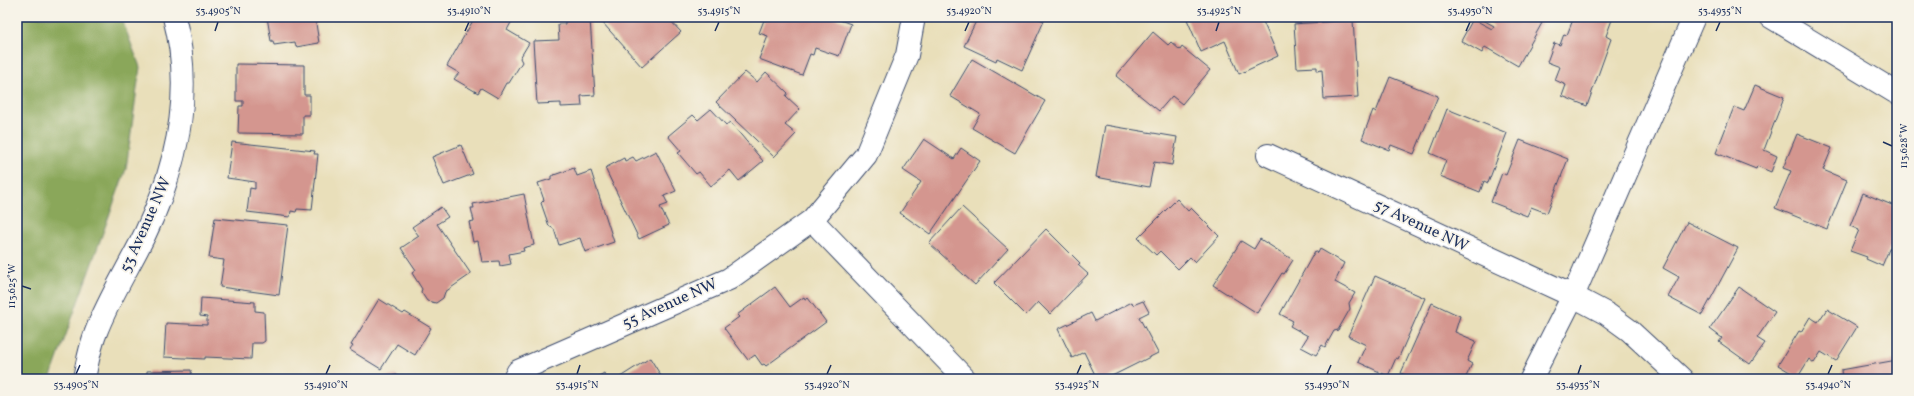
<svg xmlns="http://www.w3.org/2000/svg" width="1914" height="396" font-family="Vollkorn,serif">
<rect width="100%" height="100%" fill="#f7f3e8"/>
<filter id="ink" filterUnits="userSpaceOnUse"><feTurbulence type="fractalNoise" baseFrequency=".025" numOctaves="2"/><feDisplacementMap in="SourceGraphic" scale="8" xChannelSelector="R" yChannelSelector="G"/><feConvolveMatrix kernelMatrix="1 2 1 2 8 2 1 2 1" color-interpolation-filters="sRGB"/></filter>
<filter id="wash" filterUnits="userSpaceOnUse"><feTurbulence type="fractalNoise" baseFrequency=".012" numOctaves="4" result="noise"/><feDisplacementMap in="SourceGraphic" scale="16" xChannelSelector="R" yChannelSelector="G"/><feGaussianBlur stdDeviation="0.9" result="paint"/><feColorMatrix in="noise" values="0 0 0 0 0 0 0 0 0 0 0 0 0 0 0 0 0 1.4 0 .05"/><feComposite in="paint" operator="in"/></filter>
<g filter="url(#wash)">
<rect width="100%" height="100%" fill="#e9dfba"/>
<path fill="#8aa75a" stroke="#526b5c" d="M17,17h104l19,50 -14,102 -76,210h-33z"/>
<g id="blocks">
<path fill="#d4968f" d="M267,17h48l4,26 -23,4 -1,-5 -21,3 -1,-4h-2z
M475,17h39l-7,13 22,13 -9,15 2,4 -13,21h-3l-8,15 -17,-10 -3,5 -24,-14 5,-6 -12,-7z
M607,17h60l14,15 -39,35 -40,-45z
M768,17h63l20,7 -12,32 -24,-8 -2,7 -3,-1 -8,21 -43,-16 9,-23 -9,-3 5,-13 2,1z
M978,17h14l10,5 2,-5h31l9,4 -22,49 -25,-12 -1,3 -32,-15z
M1186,17h75l17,39 -39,18 -14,-33 -24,11z
M1485,17h46l11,6 -24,43 -33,-19 -3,6 -21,-12 12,-22 19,10 2,-3 -11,-6z
M1574,17h39l-7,19 5,3 -24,67 -25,-10 4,-11 -11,-5 5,-13 -13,-5 7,-19 6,2 4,-11 3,1z
M590,19l5,76 -14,1 1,10 -21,1v-4l-24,1 -4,-63 26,-1 -1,-16h7v-4z
M1353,20l5,77 -34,2 -2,-29 -5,1v-4l-20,1 -3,-44z
M1153,32l15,13 3,-3 9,8 2,-3 28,23 -28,34 -10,-8 -13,15 -43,-35z
M972,59l73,42 -30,52 -43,-25 8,-14 -30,-18z
M236,64l68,1v30h6v20h-7v19l-65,-1 1,-27h4v-5h-7z
M745,72l12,10 9,-10 22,21 -2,3 14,13 -15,16 11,9 -22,23 -58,-55z
M1390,77l48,19 -24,58 -23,-9 -2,5 -27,-11 11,-29 3,2z
M1755,85l29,12 -20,53 13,6 -6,16 -14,-6 -1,3 -40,-16 18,-46 10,4z
M711,109l15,16 4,-3 33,39 -24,20 -9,-11 -19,16 -12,-14 -3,2 -18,-21 3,-2 -13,-15 25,-21 5,5z
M1447,109l60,24 -19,50 -4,-2 -4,11 -40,-16 6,-16 -16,-7z
M1105,125l72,12 -5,28 -18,-3 -5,25 -53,-10z
M1797,134l35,14 -9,22 24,10 -20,49 -52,-21 16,-37 -8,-3z
M924,139l30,20 7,-11 19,13 -50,73 -30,-21 21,-31 -18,-12z
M1520,140l48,19 -21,54 -16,-6 -4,9 -36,-14 11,-29 4,2z
M232,142l83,9 -1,3h4l-6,56 -15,-1 -1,3 -5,-1 -1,6 -43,-5 3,-24 5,1v-7l-28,-4z
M461,145l12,29 -29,11 -12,-28z
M656,151l20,40 -12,5 4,8 -8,3 9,18 -30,14 -34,-71 19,-10 1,3 8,-4 3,4z
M574,168l3,8 14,-5 23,71 -29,10 -5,-14 -21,7 -5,-16 -5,-3 -8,-23 3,-3 -6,-17 13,-4v-3z
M1863,193l34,14v42l-7,-2 -8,19 -16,-7 1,-2 -17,-6 9,-21 -9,-4z
M524,194l10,51 -11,3 1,3 -15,3 2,10 -11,2 -1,-5 -17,1 -4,-21 -5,1 -4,-20 5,-1 -3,-13h3l-1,-4z
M1177,199l11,12 3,-3 28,28 -24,26 -5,-5 -12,12 -18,-18 -4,4 -18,-17z
M441,207l7,10 -11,7 34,50 -26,18 -2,6 -7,5 -9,-2 -6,-9 1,-3 -10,-16 4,-3 -15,-22 18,-12 -7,-9z
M962,207l46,42 -33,36 -46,-42z
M215,218l73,7 -9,70 -59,-8 4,-27 -15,-2z
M1687,222l51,26 -36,67 -34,-18 11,-20 -16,-9z
M1046,229l34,34 -2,2 10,9 -38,40 -12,-12 -12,13 -32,-32z
M1260,239l33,21 -9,14 -2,-1 -25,40 -44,-28 28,-44 13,8z
M1320,249l24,14 -9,19 20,11 -6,10 1,6 -12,21 -4,1 -9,16 -3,-2 -6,10 -15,-8 7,-11 -18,-10 3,-5 -13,-7 35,-63 3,2z
M1375,276l50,22 -27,61 -2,-1 -8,18 -30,-14 8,-17 -18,-9z
M775,287l15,20 14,-10 1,2 3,-1 18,24 -60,44 -2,-2 -2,1 -7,-10 -7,5 -24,-32 15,-11 -2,-2z
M1739,287l36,25 -18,26 8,5 -15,21 -31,-22 3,-4 -12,-9z
M201,298l54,4v9l9,1 1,29 -3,2h-10l-1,16 -46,-2v2l-41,-2 2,-34 41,2v-8l-7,-1z
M379,299l24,15 2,-2 26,16 -16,27 -18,-11 -16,25 -31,-19 3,-4 -2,-1z
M1143,301l6,11 -10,5 19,36 -52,26h-9l-13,-27 -12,6 -14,-29 33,-16 4,8 37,-19 1,3z
M1432,303l28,13 -5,16 21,9 -9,20 5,3 -7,15h-52l-12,-6z
M1827,309l30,18 -21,34 -15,-9 -7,11 -5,-4 -11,18 -20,-12 21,-34 2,1 9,-15 8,5z
M650,358l13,21h-46z
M1897,360v19h-55l-1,-9z
M191,370l1,9h-45v-8z
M604,373l4,6h-14z
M397,375l1,4h-18v-1z"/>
</g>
</g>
<g filter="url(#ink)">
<use href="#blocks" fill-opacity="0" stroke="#3a496c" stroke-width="1"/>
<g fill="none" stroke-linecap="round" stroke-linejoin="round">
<g stroke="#3a496c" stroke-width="24">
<path id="street" d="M1771,17l124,75
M1268,155l305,141 34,18 22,16 53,49
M812,220l153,159
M84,379c3,-16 6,-32 12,-47 13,-34 33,-65 49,-98 32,-67 49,-143 29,-217
M514,379l4,-8 211,-92 83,-59 54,-65 41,-100 7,-38"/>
</g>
<g stroke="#3a496c" stroke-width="24">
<path id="secondary" d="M1531,379l42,-83 121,-279"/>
</g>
<use href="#street" stroke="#fff" stroke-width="22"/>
<use href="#secondary" stroke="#fff" stroke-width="22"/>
</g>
</g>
<path fill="none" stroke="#1b2f5e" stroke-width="1.5" d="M215,31l3,-9M465,31l4,-9M715,31l4,-9M965,31l4,-9M1216,31l3,-9M1466,31l4,-9M1716,31l4,-9M1883,142l9,4M22,286l9,3M76,374l4,-9M326,374l4,-9M577,374l3,-9M827,374l4,-9M1077,374l4,-9M1327,374l4,-9M1578,374l3,-9M1828,374l4,-9"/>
<g text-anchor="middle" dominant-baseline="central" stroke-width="3.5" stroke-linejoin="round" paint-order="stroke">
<g font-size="16" fill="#1b2f5e" stroke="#f7f3e8">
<text transform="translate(146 225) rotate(-66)">53 Avenue NW</text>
<text transform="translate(1421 226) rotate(25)">57 Avenue NW</text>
<text transform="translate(670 304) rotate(-24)">55 Avenue NW</text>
</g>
</g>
<rect width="1914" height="396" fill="none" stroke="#f7f3e8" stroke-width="44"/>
<rect x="22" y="22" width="1870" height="352" fill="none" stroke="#1b2f5e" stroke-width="1.5"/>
<g font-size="10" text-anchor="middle" fill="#1b2f5e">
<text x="218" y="14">53.4905°N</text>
<text x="469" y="14">53.4910°N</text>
<text x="719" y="14">53.4915°N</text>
<text x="969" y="14">53.4920°N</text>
<text x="1219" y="14">53.4925°N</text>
<text x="1470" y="14">53.4930°N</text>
<text x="1720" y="14">53.4935°N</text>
<text transform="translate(1903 146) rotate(-90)" y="4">113.628°W</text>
<text transform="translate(11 286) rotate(-90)" y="4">113.625°W</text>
<text x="76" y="388">53.4905°N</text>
<text x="326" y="388">53.4910°N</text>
<text x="577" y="388">53.4915°N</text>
<text x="827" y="388">53.4920°N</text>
<text x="1077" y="388">53.4925°N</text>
<text x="1327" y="388">53.4930°N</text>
<text x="1578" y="388">53.4935°N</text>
<text x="1828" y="388">53.4940°N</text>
</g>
</svg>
